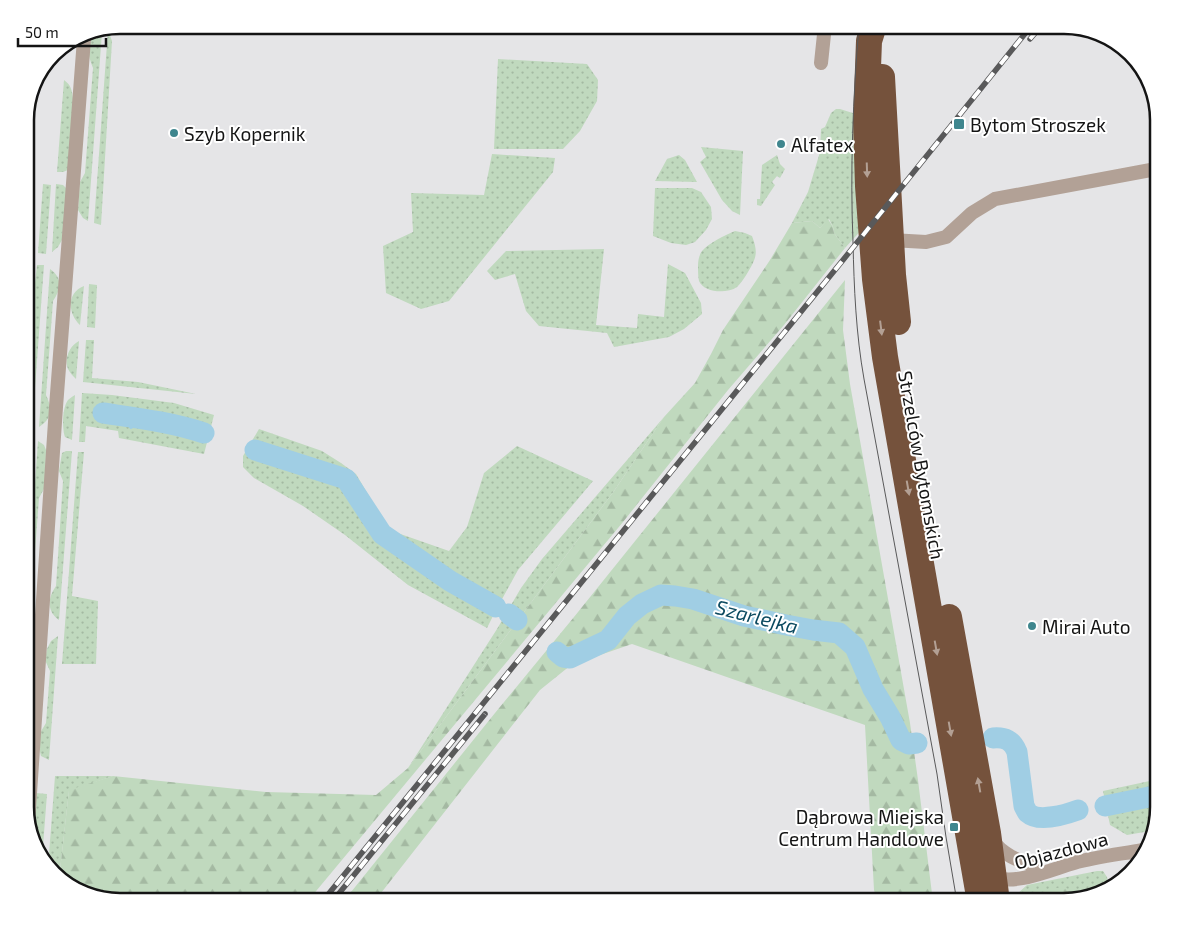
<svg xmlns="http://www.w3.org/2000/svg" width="1184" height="927" font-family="'Exo 2',sans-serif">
<defs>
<pattern id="grass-dots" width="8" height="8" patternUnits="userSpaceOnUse" patternTransform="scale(1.25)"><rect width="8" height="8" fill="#c0d9be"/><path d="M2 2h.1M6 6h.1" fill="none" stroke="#a4b9a2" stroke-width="1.8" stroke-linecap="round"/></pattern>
<pattern id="forest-firs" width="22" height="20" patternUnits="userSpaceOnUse" patternTransform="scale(1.25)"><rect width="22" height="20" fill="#c0d9be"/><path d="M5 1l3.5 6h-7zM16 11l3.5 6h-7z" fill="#a4b9a2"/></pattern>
</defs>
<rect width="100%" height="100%" fill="#e5e5e7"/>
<path fill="url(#grass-dots)" d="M108,30l4,11 -11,184 -7,-2z
M102,32l-14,189 -5,-3 -5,-8 2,-28 5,-9 8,-105c-6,-14 -8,-30 9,-36z
M498,59l89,5 11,16 -1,21 -17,30 -17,18h-69z
M64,80c7,5 8,10 9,19l-5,71 -5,2h-6z
M836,109h4l19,6 6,111 -20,22 -11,-15 -1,-6 -4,-8 -9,9 -8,-7 -20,2 16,-31 12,-40 1,-23 4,-2 6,-14z
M701,147l42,4 -3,64 -8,-4 -10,-11 -22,-38 6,-5z
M492,154l63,4 -2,14 -104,129 -28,8 -35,-16 -3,-47 30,-14 -2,-39 73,2z
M679,155l6,5 12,22 -42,-1 12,-22z
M777,155l3,9 5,5 -5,9 -3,-2 -5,6 3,3 -14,21 -4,-1v-6h3l2,-34z
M43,184l8,1 -5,69 -8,-1z
M56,184l7,1 4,4 -5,51 -4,7 -6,5z
M655,188h37l9,4 10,15 1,12 -6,11 -11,12 -9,3 -15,-2 -18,-7z
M735,231l10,2 7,3c6,16 5,21 -4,36 -3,5 -7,11 -11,15 -10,7 -33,6 -38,-6 -1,-4 -1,-11 -1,-15 0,-5 1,-11 4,-15 7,-8 23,-16 33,-20z
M604,249l-8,76 41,3 1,-14 26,3 4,-53 17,9 16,30 1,11 -18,15 -15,8 -55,10 -7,-14 -68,-7 -13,-15 -11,-37 -20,6 -8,-9 19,-20z
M37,265h7l-12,164h-7v-56z
M50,269c13,9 11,20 3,32l-7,94c6,13 7,23 -7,32z
M89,284l8,1 -2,43 -8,-1z
M84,286l-4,39c-12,-11 -14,-32 4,-39z
M86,340h8l-2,38 46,4 58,12 -113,-12z
M79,341l-3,38c-3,-3 -6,-6 -8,-10 -4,-10 1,-23 11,-28z
M82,393l30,2 62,8 40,12 -10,39 -85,-16 -1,-7 -32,-5 -1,16h-6z
M75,395l-3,45 -7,-3c-3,-8 -3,-29 3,-37 2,-2 4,-3 7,-5z
M664,417l-50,74 -206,277 89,-139 24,-41 21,-29z
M259,429l63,22 19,12 15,11 33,56 60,21 18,-24 17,-54 33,-27 76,35 -75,89 -23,42 -8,16 -79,-43 -63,-50 -42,-29 -49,-28 -11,-11v-11z
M25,438h7l-7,95z
M38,441l6,4 2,5 -1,37 -6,11 -14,187v-60z
M66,451h6l-13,169c-13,-9 -11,-23 -3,-34l7,-105 -4,-10 3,-18z
M78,452h6l-12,144 26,5 -2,63h-34z
M58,636l-9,124 -8,-4 -1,-4v-19l6,-10 4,-52 -5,-11 2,-11 4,-8z
M55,776h58l-44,15 -10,88 -11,-12z
M1159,779v29l-9,23 -23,4 -17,-10 -7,-34z
M36,793l11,1 -5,65 -7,-10 -3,-9z
M1097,871h6l4,6 2,12 -53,10v3h-45l6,-8 10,-9z"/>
<path fill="url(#forest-firs)" d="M828,219l5,8 1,6 11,15 -61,77 -56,65 -105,132 -316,380h-188l-60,-23 10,-89 44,-14 153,16 110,3 32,-27 206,-277 50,-74 31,-34 16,-29 12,-24 47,-70 22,-37 20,-2 8,7z
M845,280l-2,50 7,54 60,339 8,57 15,122h-55l-4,-12 -9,-165 -233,-81 -61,21 -31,25 -166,212h-31l152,-189 79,-96z
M1061,887l6,1 3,4 1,4 -15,3v3h-18l1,-5 10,-7z"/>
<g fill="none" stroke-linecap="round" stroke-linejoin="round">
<path stroke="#a0cee4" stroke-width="4" d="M131,427l5,-9"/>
<path stroke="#a0cee4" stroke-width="21" d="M103,413c34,5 68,9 101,20
M255,450l91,29 36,55 68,47 46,26
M509,614l8,6
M557,652l6,5 7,1 38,-18 19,-24 15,-12 19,-9 14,1 18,3 51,17 42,9 27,5 26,3 16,14 18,42 17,28 11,23 8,4 8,-1
M993,738c12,-1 19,2 24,14l7,54c1,2 3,6 4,7 11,10 39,1 50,-3
M1105,806l54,-11"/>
<path stroke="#b2a196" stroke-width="14" d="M821,63l4,-38
M891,240l35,2 20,-5 26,-24 23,-14 161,-30
M28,823l28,-416 28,-368
M991,839c12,16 27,22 45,27
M990,875c22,13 62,-6 84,-12 21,-6 47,-9 69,-13"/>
<path stroke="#75523c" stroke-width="26" d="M874,25l-5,16 -3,80 2,65 7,93 10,78 95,545
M882,77l11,198 5,47
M949,617l39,216 9,69"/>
<path stroke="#59595a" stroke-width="1" d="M859,25c-6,72 -9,145 -6,217 1,46 3,92 11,137l73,395 9,63 11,65"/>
<g stroke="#59595a" stroke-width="5.5">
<path id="rail" d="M1030,39l12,-14
M322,902l521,-642 189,-235
M332,902l153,-188"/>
</g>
<use href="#rail" stroke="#fff" stroke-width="4" stroke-dasharray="11" stroke-linecap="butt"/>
</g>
<defs><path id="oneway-solid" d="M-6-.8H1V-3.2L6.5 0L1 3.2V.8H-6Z" transform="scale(1.25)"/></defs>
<g fill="#b3a094">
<use href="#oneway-solid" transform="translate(867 170) rotate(88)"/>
<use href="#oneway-solid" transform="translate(881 328) rotate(83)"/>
<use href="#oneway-solid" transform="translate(908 488) rotate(80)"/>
<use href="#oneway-solid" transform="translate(936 648) rotate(80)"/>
<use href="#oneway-solid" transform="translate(950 729) rotate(80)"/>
<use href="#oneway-solid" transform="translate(979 785) rotate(-100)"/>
</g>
<g fill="#3f868e" stroke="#fff" stroke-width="2">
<rect x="953" y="118" width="12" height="12" rx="2.5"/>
<circle cx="174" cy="133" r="5"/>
<circle cx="781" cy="144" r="5"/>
<circle cx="1032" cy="626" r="5"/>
<rect x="949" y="822" width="10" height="10" rx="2.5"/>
</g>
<g text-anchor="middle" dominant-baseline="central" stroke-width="4" stroke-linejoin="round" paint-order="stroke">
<g font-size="19" fill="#141414" stroke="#fff" text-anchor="start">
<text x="970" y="124">Bytom Stroszek</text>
<text x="184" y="133">Szyb Kopernik</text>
<text x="791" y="144">Alfatex</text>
<text x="1042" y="626">Mirai Auto</text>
<text x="944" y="816" text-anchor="end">Dąbrowa Miejska<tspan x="944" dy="22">Centrum Handlowe</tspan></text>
</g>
<g font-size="19" fill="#141414" stroke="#fff">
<text transform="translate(922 465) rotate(80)">Strzelców Bytomskich</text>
<text transform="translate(1061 850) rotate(-15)">Objazdowa</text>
</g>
<g font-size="20" font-style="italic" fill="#0c4a60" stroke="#fff">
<text transform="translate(757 616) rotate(14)">Szarlejka</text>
</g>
</g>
<path d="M0 0H1184V927H0ZM120 34H1064A86 86 0 0 1 1150 120V807A86 86 0 0 1 1064 893H120A86 86 0 0 1 34 807V120A86 86 0 0 1 120 34Z" fill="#fff" fill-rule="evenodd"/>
<path fill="none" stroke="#141414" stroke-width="2.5" d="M120 34H1064A86 86 0 0 1 1150 120V807A86 86 0 0 1 1064 893H120A86 86 0 0 1 34 807V120A86 86 0 0 1 120 34Z"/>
<path d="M18 38v8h88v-8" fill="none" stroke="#141414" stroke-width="2.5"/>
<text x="25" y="38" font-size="15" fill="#141414" stroke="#ffffff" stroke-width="4" paint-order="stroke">50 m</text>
</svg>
